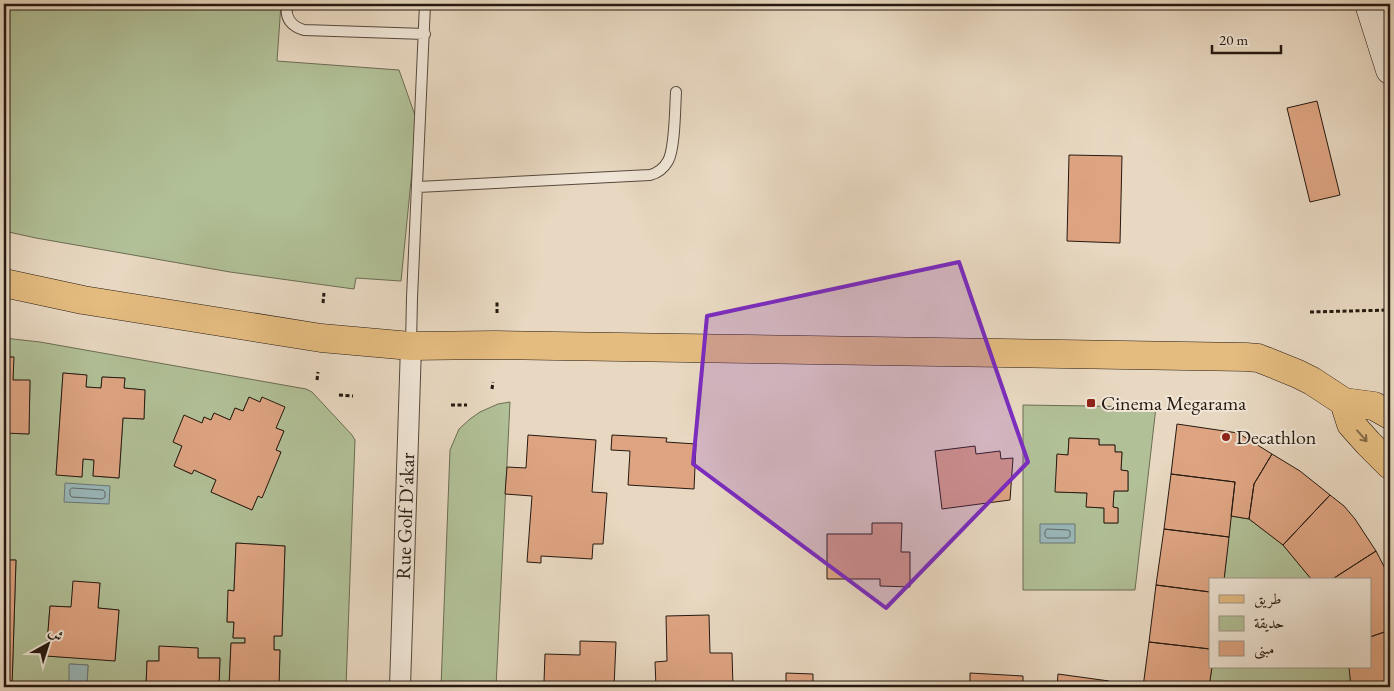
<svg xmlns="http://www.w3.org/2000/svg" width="1394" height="691" font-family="'EB Garamond',Amiri,serif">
<rect width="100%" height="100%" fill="#e8d8c1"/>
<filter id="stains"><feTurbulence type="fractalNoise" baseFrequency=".004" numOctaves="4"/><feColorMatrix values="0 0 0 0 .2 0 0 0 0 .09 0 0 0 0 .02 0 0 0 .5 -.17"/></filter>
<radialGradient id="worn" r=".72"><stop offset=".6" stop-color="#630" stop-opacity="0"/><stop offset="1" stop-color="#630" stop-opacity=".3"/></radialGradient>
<path fill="#b1c097" stroke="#6b6c54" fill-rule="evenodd" d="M4,4h277l-4,57 122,9 18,51 -16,160 -45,-3 -2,11 -124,-17 -194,-34 -32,-7z
M4,338l36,4 266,47 6,3 40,43 3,5 -9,247h-67l1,-37h-6v-14h8l3,-90 -49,-3 -2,48 -5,-1 -2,32h7l-1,16h12v5h-14l-2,44h-10l1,-29h-22v-10l-39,-1v14h-12l-1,26h-59l1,-22 -18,-1 -1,23h-57l4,-127h-12v-82l3,-2 -3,-4v-39l25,1 1,-53 -17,-1v-23h-9zM63,373l23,2v12l15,1 1,-11 23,1 -1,10 21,2 -1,29 -21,-1 -4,60 -26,-2 1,-16 -11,-1 -1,18 -26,-3zM249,397l11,5 2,-5 14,31 8,3 -8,19 5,2 -19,45 -4,-1 -6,14 -41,-18 5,-12 -22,-10 -3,4 -17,-8 8,-20 -9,-4 11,-26 18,7 2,-6 7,3 3,-7 16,7 5,-12 8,3zM100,583l-2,25 21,2 -4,50 -69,-4 4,-50 21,1z
M510,402l-14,285h-55l9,-237 9,-21 11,-10 10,-7 18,-8z
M1023,405l133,2 -21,183h-112zM1069,438l30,1v6h16v7h7l-1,18 7,1v20h-14l-1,16 5,1v15h-14v-15l-17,-1v-14l-31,-1 1,-37h11z
M1231,516l18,3 34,26 29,35h-88z
M1212,667h137l2,20h-142z"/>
<path fill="#9ab8bb" stroke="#6b7877" d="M65,483l45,3 -1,18 -45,-2z
M1040,524h35v19h-35z
M69,664l19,1 -1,22h-18z"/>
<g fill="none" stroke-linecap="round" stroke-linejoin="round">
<path stroke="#606866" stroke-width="1" d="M72,488l31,2 2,2v5l-3,2 -30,-2 -2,-2v-5z
M1047,529l21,1 2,1v5l-2,2h-21l-2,-2v-4z"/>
</g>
<path fill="#dea482" stroke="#251910" d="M1317,101l23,94 -30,7 -23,-94z
M1069,155l53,1 -2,87 -53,-2z
M4,357h10l-1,23h17l-1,54 -25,-1z
M63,373l24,2 -1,12 15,1 1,-11 23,1 -1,10 21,2 -1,29 -21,-1 -4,60 -26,-2 1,-16 -11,-1 -1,18 -26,-2z
M249,397l11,5 2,-5 23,10 -9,21 8,3 -8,19 5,2 -19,46 -4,-2 -6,14 -41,-18 5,-12 -22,-10 -2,4 -18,-8 8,-20 -9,-4 11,-27 18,8 2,-6 7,3 3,-7 16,7 5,-12 8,3z
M1177,424l61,9 34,21 -18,30 -5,35 -18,-3 4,-34 -64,-8z
M528,435l68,5 -4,52 15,1 -4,51h-10l-1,15 -51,-3v7l-14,-1 5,-66 -27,-2 2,-27 19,1z
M612,435l55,3 -1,4 30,2 -2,45 -66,-4 2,-34 -19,-1z
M1069,438l30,1v6h16v7h7l-1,18 7,1v20h-14l-1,16 5,1v15h-14v-15l-18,-1 1,-14 -32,-1 2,-38 11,1z
M975,446l1,8 24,-3 1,8 12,-1 -3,42 -68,9 -7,-58z
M1272,454l28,17 30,24 -47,50 -34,-26 5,-35z
M1171,474l64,8 -6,55 -65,-8z
M1330,495l14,11 11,13 21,32 -45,29h-19l-29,-35z
M872,523h30l-1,29h9v35l-30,-1v-7h-53v-45h45z
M1164,529l65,8 -5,43h-14v12l-54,-7z
M236,543l49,3 -3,90h-8v14h6l-1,37h-50l2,-44h14v-5h-12l1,-16h-7l1,-32 6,1z
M1376,551l14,27v52l-20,7v-57h-39z
M4,560h12l-4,127h-8z
M73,581l27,2 -2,25 21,2 -4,51 -69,-5 4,-50 21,1z
M1156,585l54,7v57l-61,-7z
M709,615l1,38h22l1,34h-77l-1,-25 12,-1 -1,-45z
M1390,630v57h-39l-2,-20h21v-30z
M580,641l36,1 -2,45h-81v-5h11l1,-28 35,1z
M1149,642l61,7v18h2l-3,20h-66z
M159,646l39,2v10h22l-1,29h-73l1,-26h12z
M786,673l27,1v8l15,1v4h-76l1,-5 33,1z
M970,673l53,3v11h-53z
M1058,674l51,7 -1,6h-51z"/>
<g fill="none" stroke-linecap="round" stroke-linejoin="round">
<g stroke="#56493c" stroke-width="12">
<path id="service" d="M287,4c-2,13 3,22 17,26l121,4
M418,187l232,-12c8,-2 14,-7 18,-14 7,-12 7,-53 8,-69
M411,345l1,-47 13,-294"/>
</g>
<g stroke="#56493c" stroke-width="22">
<path id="minor" d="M400,687l11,-341"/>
</g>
<g stroke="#251910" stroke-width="29">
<path id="secondary" d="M1369,4l21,66"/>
</g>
<g stroke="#251910" stroke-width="29">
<path id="primary" d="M4,283l79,17 238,38 90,8 84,-1 751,12 12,1 13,5 27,11 14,7 32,21 30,4 16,9
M1344,402l7,22 17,19 22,22"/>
</g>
<path stroke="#251910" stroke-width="3" stroke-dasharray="4 2.5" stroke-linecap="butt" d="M323,303l1,-10
M1310,312l80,-2
M497,313v-12
M317,380l1,-8
M492,389l1,-7
M339,395l14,1
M451,405h16"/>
<use href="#service" stroke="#f0e6d7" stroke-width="10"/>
<use href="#minor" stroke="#f0e6d7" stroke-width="20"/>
<use href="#secondary" stroke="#f0e6d7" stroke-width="28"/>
<use href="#primary" stroke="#e4bc80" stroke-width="28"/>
</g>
<defs><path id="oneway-shaft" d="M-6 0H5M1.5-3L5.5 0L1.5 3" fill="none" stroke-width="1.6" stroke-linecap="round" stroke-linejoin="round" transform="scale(1.25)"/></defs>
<use stroke="#846a48" href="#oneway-shaft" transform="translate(1362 436) rotate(49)"/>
<path fill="#7b2cbf" fill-opacity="0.2" stroke="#7b2cbf" stroke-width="4" stroke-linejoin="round" d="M959,262l69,200 -142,146 -193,-144 14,-148z"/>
<g fill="#8f2418" stroke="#f0e6d7" stroke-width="2">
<rect x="1086" y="398" width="10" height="10" rx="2.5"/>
<circle cx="1226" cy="437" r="5"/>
</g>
<g text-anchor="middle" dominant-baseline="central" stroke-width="4" stroke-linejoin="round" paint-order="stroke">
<g font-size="20" fill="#251910" stroke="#f0e6d7" text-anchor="start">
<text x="1101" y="403">Cinema Megarama</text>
<text x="1236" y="437">Decathlon</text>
</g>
<g font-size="20" fill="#251910" stroke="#f0e6d7">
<text transform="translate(405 516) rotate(-88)">Rue Golf D'akar</text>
</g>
</g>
<rect width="1394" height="691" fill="none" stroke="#e8d8c1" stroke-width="20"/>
<rect x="5" y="5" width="1384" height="681" fill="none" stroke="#251910" stroke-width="2.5"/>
<rect x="10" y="10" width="1374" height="671" fill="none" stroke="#251910"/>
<rect x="1209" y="578" width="162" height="90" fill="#f0e6d7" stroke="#9f9487"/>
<rect x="1219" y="595" width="25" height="8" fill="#e4bc80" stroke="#9f9487"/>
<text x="1254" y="604" font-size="15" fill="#251910">طريق</text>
<rect x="1219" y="616" width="25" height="15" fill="#b1c097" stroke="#9f9487"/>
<text x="1254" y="628" font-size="15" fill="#251910">حديقة</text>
<rect x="1219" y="641" width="25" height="15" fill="#dea482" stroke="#9f9487"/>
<text x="1254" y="654" font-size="15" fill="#251910">مبنى</text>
<g transform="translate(48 644) rotate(39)" stroke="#f0e6d7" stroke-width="4" paint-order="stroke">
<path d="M0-4L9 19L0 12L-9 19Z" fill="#251910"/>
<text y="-8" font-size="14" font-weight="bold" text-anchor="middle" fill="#251910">ش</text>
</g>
<path d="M1212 45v8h69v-8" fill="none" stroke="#251910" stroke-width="2.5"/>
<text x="1219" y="45" font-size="15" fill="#251910" stroke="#f0e6d7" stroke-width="4" paint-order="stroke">20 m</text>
<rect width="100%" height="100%" filter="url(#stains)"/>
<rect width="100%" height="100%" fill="url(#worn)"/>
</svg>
